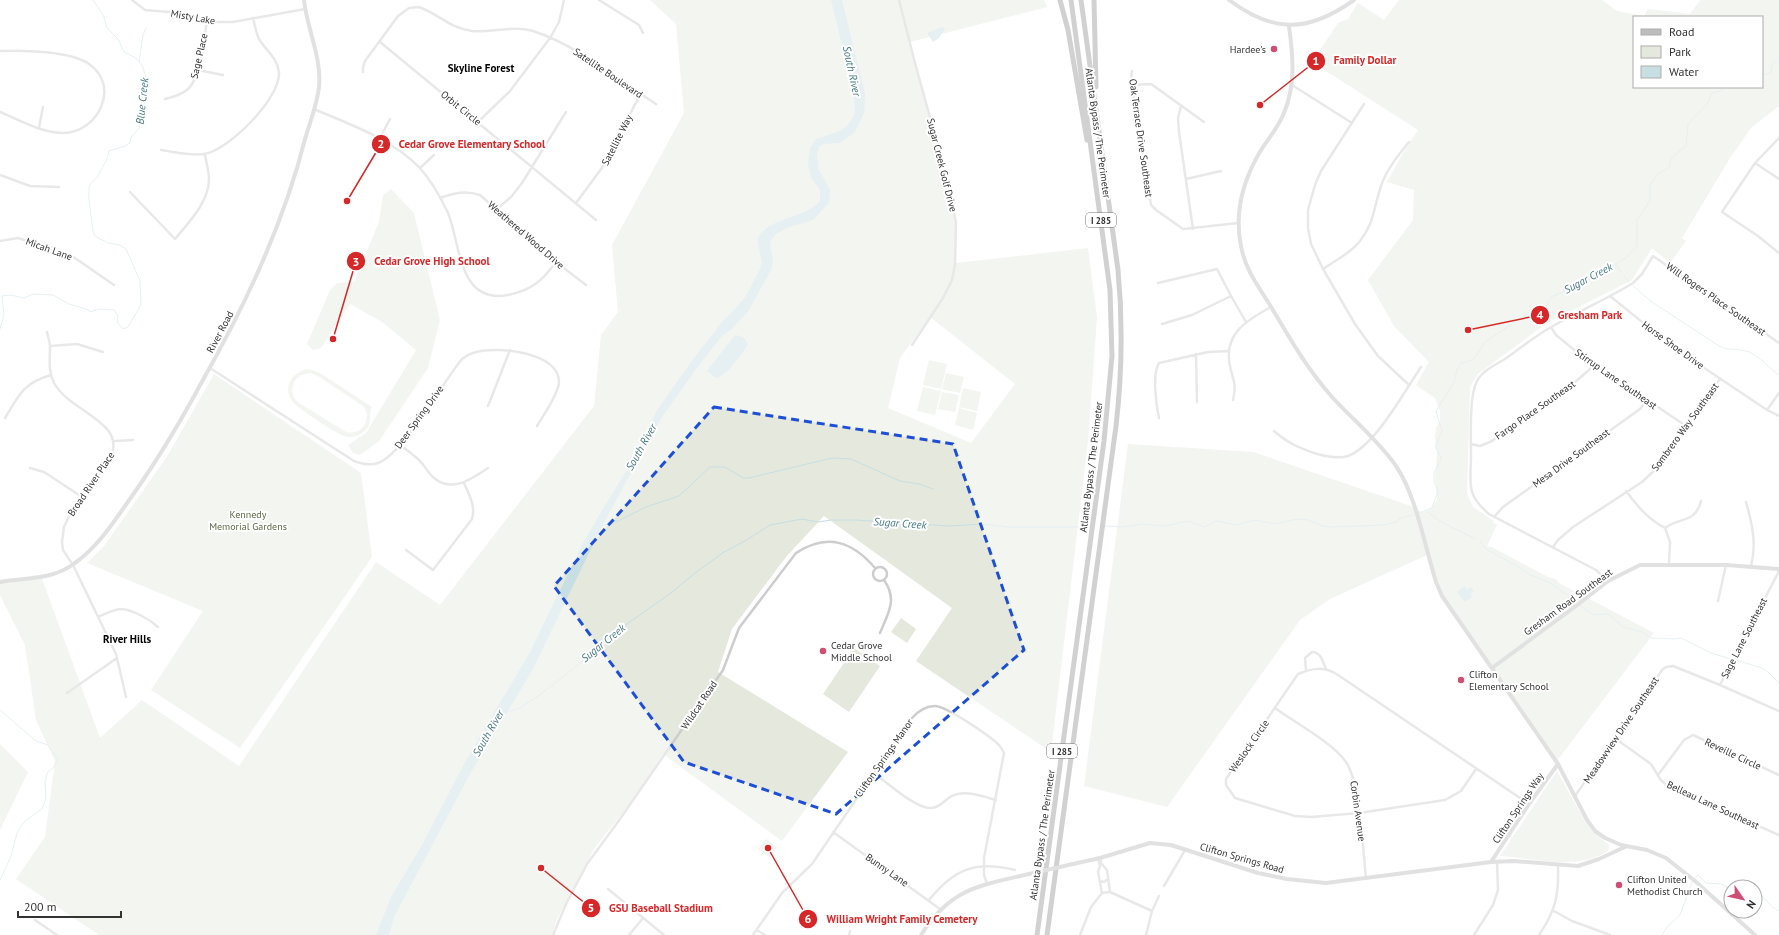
<svg xmlns="http://www.w3.org/2000/svg" width="1779" height="935" font-family="'PT Sans',sans-serif">
<rect width="100%" height="100%" fill="#fff"/>
<path fill="#e5e8dd" fill-rule="evenodd" d="M650,0h394l3,7 -137,35 41,150 5,41v30l132,-15 9,69 -9,124 -37,311 -135,-91 36,-53 -128,-92 -38,41 -54,72 -14,43 130,80 -66,89 -119,-87 -24,38 -45,57 -38,72 -4,14h-453l-83,-56 29,-42 10,-76 -19,-41 -11,-75 -25,-50v-12l41,-7 59,162 42,-38 97,66 137,-204 64,43 154,-199 7,-71 17,-23 -6,-67 72,-132 -8,-89zM930,317l85,67 -44,59 -83,-35 12,-50z
M1399,0h203l15,11 27,5 4,-7 42,5 10,-14h79v106l-28,22 -21,30 -48,80 4,3 -16,22 -18,-15 -20,32 -85,43 -69,51 -8,13 -3,107 6,13 21,14 -1,1 4,3 -10,21 5,1 56,30 8,2 3,4 95,50 -98,129 -118,-172 -11,-35 -97,44 -30,21 -133,187 -83,-21 44,-342 125,8 158,54 11,6 6,-1 9,-11 -2,-23 2,-23 -2,-16 1,-11 4,-5v-11l-5,-13 -19,-13 13,-23 -35,-36 -26,-46 45,-60 1,-30 -27,-8 17,-31 14,-21 -106,-68 26,-39 10,-4 10,-16 26,17zM1634,17h128v70h-128z
M391,189l23,24 26,107 -12,48 -49,73 -19,14 -7,-2 -5,-8 18,-12 50,-83 -34,-28 -32,-18 -29,44 -8,2 -6,-6 23,-54 7,-7 17,-1 25,-60 4,-27z
M929,360l18,4 -6,25 -18,-4z
M309,369l11,4 52,34c-5,8 3,18 -10,26 -5,4 -12,5 -18,3 -8,-3 -46,-27 -51,-34 -12,-14 0,-31 16,-33zM311,373l7,3 45,30c10,13 -1,30 -17,26l-47,-29 -5,-5 -2,-7 2,-10 7,-6z
M946,373l18,4 -4,16 -18,-4z
M214,374l147,99 11,84 -132,191 -89,-58 52,-79 -116,-48 17,-17 64,-91z
M923,387l18,4 -6,24 -18,-4z
M963,388l18,4 -4,19 -18,-4z
M942,392l17,3 -4,17 -17,-3z
M959,408l18,5 -4,17 -18,-5z
M901,618l15,11 -9,14 -16,-11z
M854,648l26,18 -31,46 -26,-18z
M0,744l28,28 -28,58z
M1557,771l29,52 7,9 16,13 -1,6c-32,20 -73,7 -108,5z
M766,839l11,8 -8,10 -11,-8z"/>
<path fill="#c7dee2" d="M831,0h11l23,94 -1,19 -9,19 -15,11 -17,1 -4,3 -2,7 1,14 12,22 -1,13 -16,17 -24,7 -13,7 -5,6 -1,7 3,11 -1,10 -23,42 -16,18 -11,8 -23,29 -37,52 -59,107 -71,147 -61,101 -77,145 -5,18h-13l15,-38 31,-52 43,-83 65,-110 52,-107 22,-38 29,-47 24,-50 34,-48 31,-40 23,-24 15,-29 2,-7 -4,-18v-7c15,-21 46,-18 62,-36v-11l-9,-12 -3,-13 2,-17 6,-9 24,-8 8,-6 7,-11 -1,-20z
M942,27l3,2 -6,9 -6,4 -6,-9z
M735,335l8,2 5,7c-5,9 -22,33 -32,34l-9,-7z
M1465,586l2,4 4,-3 3,4 -4,3 2,3 -7,5 -8,-10z"/>
<g fill="none" stroke-linecap="round" stroke-linejoin="round">
<path stroke="#c7dee2" stroke-width="1" d="M139,62l4,-27 3,-7
M1762,74l3,1 6,-3 1,-7 7,-7
M1616,265l5,7
M1624,276l5,6
M1633,286l19,16 67,44c9,5 20,2 30,6 11,5 20,16 30,23
M0,329l4,-14 -2,-19 9,-1 13,3 9,-4 20,1 16,9 20,6 1,2 9,-3 15,1 4,6 -1,6 6,7 5,-2 13,-22 -1,-24 -14,-32 -6,-4 -12,-2 -13,-7 -2,-5 -4,-32v-13l9,-10 9,-17 2,-8 16,-5 5,-3 1,-6 8,-9 7,-33v-18l-4,-12 -6,-7 -12,-6 -6,-13 -11,-11 -3,-11 -11,-17
M1426,511l17,12 33,16
M1419,513l13,-5 6,-17 -4,-10v-8l7,-15 -2,-5 -4,-6 7,-16 -6,-20 18,-29 3,-12 3,-6 14,-5 11,-17 48,-32 12,-3 3,-3v-3l5,-5 22,-9 41,-23 11,-7 10,-11v-26l13,-19v-16l9,-12 10,-5 2,-10 15,-12 2,-22 19,-20 5,-11 8,-2 5,-4
M601,526l17,-5 28,-14 33,-11 31,-29h15l18,11h6l83,-20 19,1 49,22 19,3 14,5
M1105,526l18,1 19,-3 23,2 23,-5 17,6 11,-6 21,4 17,-5 21,4 22,-5 11,1 15,6 9,1 51,-2 13,-3 5,-4 12,-3
M1480,541l6,8 33,18 11,8 19,7 28,20
M1581,606l12,9 15,-1 15,13 19,5 9,6 25,1 5,-1 30,15 20,6
M1736,660l26,8 6,4 11,11
M0,710l36,31 12,4 10,14 -5,9 -6,5 -2,10 1,15 -4,11 -17,12 -4,5 -4,7 -6,23 -11,24
M508,712l12,-4 18,-12 31,-24 45,-39 57,-40 24,-20 29,-21 21,-11 25,-16 32,-6 16,3 13,-2h24l94,6 34,-2 24,3h83
M1695,878l3,-3 8,8 15,1 10,5
M1755,892c10,3 14,15 24,19
M1662,935l6,-9 12,-11 12,-33"/>
<path stroke="#cdcdcd" stroke-width="2.5" d="M132,0l13,10 35,3 37,9h16l72,-13
M599,0l40,25 4,8
M899,0l16,63 34,123 7,37 -1,42 -3,15 -9,18 -31,47
M380,42l216,178
M0,51c23,-1 71,0 89,13 32,22 9,69 -26,69 -21,0 -44,-13 -63,-21
M198,70l25,5
M1132,71l-1,8 20,126 5,5 27,19 55,-6
M363,72v-5l2,-6 33,-45 11,-8 10,-1c20,7 30,21 53,24 19,2 41,-6 61,0 46,15 83,48 123,73
M1132,85l19,-1 53,38
M1292,85l60,38
M165,99c9,-2 16,-4 23,-10 14,-13 16,-50 19,-68
M1364,104l-43,67 -6,14 -7,25v18l3,16 12,25 32,55 23,32 31,29
M1181,106l-3,12 1,14 14,97
M314,109c37,16 76,29 105,58 11,12 22,31 29,46 13,32 10,91 60,82 24,-5 34,-14 48,-33
M478,122l32,-31 40,-53 9,-16 5,-22
M39,128l4,-21
M380,138l10,-19
M1779,138l-24,25 -33,49 36,24 21,17
M161,150c14,2 29,6 43,4 25,-4 77,-56 75,-82 -2,-15 -13,-21 -20,-33 -3,-6 -4,-14 -6,-21
M1755,163l24,16
M420,168l14,-13
M0,175l30,11 29,1
M1186,179l35,-8
M130,192l45,47c14,-17 34,-37 34,-60 0,-8 -3,-17 -4,-25
M440,198c14,-5 25,-8 40,-3l76,67 30,23
M576,203l34,-46 24,-51 7,-11
M497,209l14,-12 11,-14 44,-71
M0,241l18,-3 41,13 13,5 42,29
M1323,269c13,-9 28,-16 37,-28 14,-17 14,-35 21,-55 5,-16 17,-31 28,-44
M1158,283l59,-14 14,27 15,26
M1610,296l63,51 94,63 12,6
M1162,324l30,-9 39,-19
M1551,327l5,8 22,18 108,73
M47,332c1,5 3,10 3,15 0,13 -2,24 4,36 16,29 72,39 57,73l-42,60 -5,11 -2,15 1,8 10,15 43,89 10,43
M50,346l27,-2 26,8
M1196,354l1,48
M210,368l144,93c8,3 16,5 24,2 26,-10 64,-80 84,-104 4,-3 9,-6 14,-7 21,-6 83,0 83,30 0,11 -16,34 -22,44
M1233,400c4,-17 0,-19 -3,-34 -7,-32 17,-46 41,-59
M488,406l22,-56
M1767,410l12,-17
M5,418c14,-23 18,-35 46,-43
M1159,418c-3,-13 -7,-44 0,-55l49,-11 20,-1
M1274,431c14,12 23,16 40,22 9,3 25,6 34,3 27,-10 56,-64 73,-89
M115,441l18,-1
M1471,444l9,2 12,-5 76,-53 21,-18 5,-7
M400,445c7,5 14,10 20,16 5,5 8,12 14,17 18,15 38,1 54,-10
M30,468l14,4 38,25
M1626,491c12,16 22,28 39,37l5,14 -1,22
M1746,502c6,21 11,42 5,64
M1494,517l9,-10 137,-98 7,-9
M1665,528c16,-12 30,-4 36,-27
M1553,547l5,-7 15,-13 69,-45 14,-13 64,-90
M406,550l27,20 39,-51c4,-13 -3,-24 -8,-36
M873 574a7 7 0 1 1 14 0a7 7 0 1 1-14 0Z
M1608,581l-12,-11 -107,-56c-24,-20 -18,-31 -18,-60 0,-17 -2,-58 6,-73 5,-10 18,-16 28,-22 16,-11 31,-24 48,-33 26,-15 54,-27 80,-43l9,-9 11,-18 126,87
M1718,601l8,-36
M98,617c7,-3 14,-7 22,-8 12,0 29,10 38,18
M880,633c8,-20 18,-33 4,-53
M1306,671l-1,-13 7,-6c9,0 11,10 14,17
M1720,685l59,-114
M67,693l50,-35
M1275,708c19,14 58,35 71,54 14,20 17,89 20,116
M1616,739l35,25 9,15 5,5 114,51
M1476,769l-15,22 -16,9 -86,13 -47,4 -17,-1 -60,-18 -9,-13v-6l72,-105c14,-6 26,-8 40,1l191,129
M874,773c12,9 43,37 58,35 8,-1 12,-7 18,-11 14,-8 31,-1 46,3
M1658,775l26,-35 9,-5 86,40
M1575,796l87,-126 4,-3 7,-1 47,19 59,26
M833,832l107,77
M1100,858l1,5 6,7 3,22
M1100,881l4,1 4,-3
M1164,886l21,-36
M608,889l56,46
M1102,893l8,-1 42,19
M929,900c25,-31 47,-40 86,-30
M1554,911l18,10 38,14
M35,920l22,15
M757,930l8,5
M553,935l13,-31 21,-40 33,-45 103,-149 16,-42 57,-75c31,-20 56,-12 79,15
M629,935l14,-17
M753,935l29,-42 30,-29 99,-145c6,-7 13,-13 24,-13 11,0 55,30 64,39 2,2 3,5 5,8l-20,105v17l3,9
M849,935l1,-4
M1080,935l11,-28 11,-14 -4,-21 2,-6 -2,-8
M1146,935l6,-24 7,-15
M1474,935l19,-30 5,-15 -1,-28
M1539,935c17,-25 20,-40 19,-69"/>
<path stroke="#bdbdbd" stroke-width="4" d="M1229,0c45,34 80,32 125,0
M1289,26c4,30 7,58 -5,87 -5,13 -15,25 -23,37 -18,30 -27,62 -20,96 4,23 17,40 29,59 19,32 37,64 62,92 21,23 46,43 64,69 20,29 29,81 40,116l6,14 116,168 29,56 8,11 10,7 16,7 26,5 19,8 29,23 60,54
M0,582c27,-5 51,-1 75,-19 24,-17 40,-43 57,-67 27,-38 50,-77 72,-118 43,-76 80,-155 101,-239 5,-17 12,-34 14,-52 3,-29 -12,-58 -15,-87
M1492,668l84,-62 32,-25 32,-16h86l53,4
M1491,862l38,-58 29,-40
M1073,864l27,-6 50,-15 21,2 87,28 29,6 39,4 165,-21 23,-1 64,5 21,-7 28,-13
M921,935c30,-47 57,-49 108,-61"/>
<path stroke="#9a9a9a" stroke-width="5" d="M1060,0l8,30 19,110
M1094,0l2,87
M1037,935l67,-494 8,-85 -2,-66 -39,-290
M1047,935l69,-509c6,-52 7,-103 2,-156l-37,-270"/>
<path stroke="#bdbdbd" stroke-width="4" d="M1029,874l44,-10"/>
</g>
<path d="M0 0H1779V935H0ZM714,407l239,37 71,206 -188,164 -152,-52 -130,-176z" fill="#fff" fill-opacity=".55" fill-rule="evenodd"/>
<path fill="none" stroke="#1d4ed8" stroke-width="3" stroke-dasharray="8 5" stroke-linejoin="round" d="M714,407l239,37 71,206 -188,164 -152,-52 -130,-176z"/>
<g fill="#d04e74" stroke="#fff" stroke-width="1.5">
<circle cx="1274" cy="49" r="4"/>
<circle cx="823" cy="651" r="4"/>
<circle cx="1461" cy="680" r="4"/>
<circle cx="1619" cy="885" r="4"/>
</g>
<g text-anchor="middle" dominant-baseline="central" stroke-width="4" stroke-linejoin="round" paint-order="stroke">
<g fill="#fff" stroke="#707070" stroke-width="1">
<rect x="1086" y="213" width="30" height="14" rx="3"/>
<rect x="1047" y="744" width="30" height="14" rx="3"/>
</g>
<g font-size="9" font-weight="bold" fill="#333">
<text x="1101" y="220">I 285</text>
<text x="1062" y="751">I 285</text>
</g>
<g font-size="10" fill="#333" stroke="#fff">
<text transform="translate(193 17) rotate(10)">Misty Lake</text>
<text transform="translate(199 56) rotate(-77)">Sage Place</text>
<text transform="translate(608 73) rotate(34)">Satellite Boulevard</text>
<text transform="translate(461 108) rotate(39)">Orbit Circle</text>
<text transform="translate(1098 133) rotate(82)">Atlanta Bypass / The Perimeter</text>
<text transform="translate(1141 138) rotate(82)">Oak Terrace Drive Southeast</text>
<text transform="translate(617 140) rotate(-63)">Satellite Way</text>
<text transform="translate(942 165) rotate(76)">Sugar Creek Golf Drive</text>
<text transform="translate(526 235) rotate(41)">Weathered Wood Drive</text>
<text transform="translate(49 249) rotate(20)">Micah Lane</text>
<text transform="translate(1716 299) rotate(35)">Will Rogers Place Southeast</text>
<text transform="translate(220 332) rotate(-62)">River Road</text>
<text transform="translate(1673 345) rotate(36)">Horse Shoe Drive</text>
<text transform="translate(1616 379) rotate(35)">Stirrup Lane Southeast</text>
<text transform="translate(1535 410) rotate(-35)">Fargo Place Southeast</text>
<text transform="translate(419 417) rotate(-54)">Deer Spring Drive</text>
<text transform="translate(1685 427) rotate(-54)">Sombrero Way Southeast</text>
<text transform="translate(1571 458) rotate(-36)">Mesa Drive Southeast</text>
<text transform="translate(1091 467) rotate(-83)">Atlanta Bypass / The Perimeter</text>
<text transform="translate(91 484) rotate(-56)">Broad River Place</text>
<text transform="translate(1568 602) rotate(-36)">Gresham Road Southeast</text>
<text transform="translate(1744 638) rotate(-63)">Sage Lane Southeast</text>
<text transform="translate(699 705) rotate(-56)">Wildcat Road</text>
<text transform="translate(1621 730) rotate(-56)">Meadowview Drive Southeast</text>
<text transform="translate(1249 746) rotate(-55)">Weslock Circle</text>
<text transform="translate(1733 754) rotate(25)">Reveille Circle</text>
<text transform="translate(884 758) rotate(-55)">Clifton Springs Manor</text>
<text transform="translate(1713 805) rotate(25)">Belleau Lane Southeast</text>
<text transform="translate(1518 808) rotate(-56)">Clifton Springs Way</text>
<text transform="translate(1358 811) rotate(82)">Corbin Avenue</text>
<text transform="translate(1042 835) rotate(-82)">Atlanta Bypass / The Perimeter</text>
<text transform="translate(1242 858) rotate(16)">Clifton Springs Road</text>
<text transform="translate(887 870) rotate(35)">Bunny Lane</text>
</g>
<g font-size="10" fill="#333" stroke="#fff" text-anchor="start">
<text x="1266" y="49" text-anchor="end">Hardee's</text>
<text x="831" y="645">Cedar Grove<tspan x="831" dy="12">Middle School</tspan></text>
<text x="1469" y="674">Clifton<tspan x="1469" dy="12">Elementary School</tspan></text>
<text x="1627" y="879">Clifton United<tspan x="1627" dy="12">Methodist Church</tspan></text>
</g>
<g font-size="10" fill="#5e6945" stroke="#fff">
<text x="248" y="514">Kennedy<tspan x="248" dy="12">Memorial Gardens</tspan></text>
</g>
<g font-size="11" font-weight="bold" fill="#000" stroke="#fff">
<text x="481" y="68">Skyline Forest</text>
<text x="127" y="639">River Hills</text>
</g>
<g font-size="11" font-style="italic" fill="#477a86" stroke="#fff">
<text transform="translate(852 71) rotate(78)">South River</text>
<text transform="translate(142 101) rotate(-84)">Blue Creek</text>
<text transform="translate(1588 278) rotate(-28)">Sugar Creek</text>
<text transform="translate(641 447) rotate(-61)">South River</text>
<text transform="translate(900 523) rotate(4)">Sugar Creek</text>
<text transform="translate(603 643) rotate(-39)">Sugar Creek</text>
<text transform="translate(488 733) rotate(-60)">South River</text>
</g>
</g>
<path fill="none" stroke="#d62828" stroke-width="1.5" d="M1260 105L1316 61M347 201L381 144M333 339L356 261M1468 330L1540 315M541 868L591 908M768 848L808 919"/>
<g fill="#d62828" stroke="#fff" stroke-width="1.5">
<circle cx="1260" cy="105" r="4"/>
<circle cx="347" cy="201" r="4"/>
<circle cx="333" cy="339" r="4"/>
<circle cx="1468" cy="330" r="4"/>
<circle cx="541" cy="868" r="4"/>
<circle cx="768" cy="848" r="4"/>
<circle cx="1316" cy="61" r="10"/>
<circle cx="381" cy="144" r="10"/>
<circle cx="356" cy="261" r="10"/>
<circle cx="1540" cy="315" r="10"/>
<circle cx="591" cy="908" r="10"/>
<circle cx="808" cy="919" r="10"/>
</g>
<g font-size="12" text-anchor="middle" font-weight="bold" fill="#fff">
<text x="1316" y="65">1</text>
<text x="381" y="148">2</text>
<text x="356" y="266">3</text>
<text x="1540" y="319">4</text>
<text x="591" y="912">5</text>
<text x="808" y="923">6</text>
</g>
<g font-size="11" text-anchor="middle" font-weight="bold" fill="#d62828" stroke="#fff" stroke-width="4" stroke-linejoin="round" paint-order="stroke">
<text x="1365" y="64">Family Dollar</text>
<text x="472" y="148">Cedar Grove Elementary School</text>
<text x="432" y="265">Cedar Grove High School</text>
<text x="1590" y="319">Gresham Park</text>
<text x="661" y="912">GSU Baseball Stadium</text>
<text x="902" y="923">William Wright Family Cemetery</text>
</g>
<rect x="1633" y="16" width="130" height="72" fill="#ffffff" stroke="#adadad"/>
<rect x="1641" y="29" width="20" height="6" fill="#bdbdbd" stroke="#adadad"/>
<text x="1669" y="36" font-size="12" fill="#333333">Road</text>
<rect x="1641" y="46" width="20" height="12" fill="#e5e8dd" stroke="#adadad"/>
<text x="1669" y="56" font-size="12" fill="#333333">Park</text>
<rect x="1641" y="66" width="20" height="12" fill="#c7dee2" stroke="#adadad"/>
<text x="1669" y="76" font-size="12" fill="#333333">Water</text>
<g transform="translate(1743 899) rotate(124)"><circle r="19" fill="#ffffff" stroke="#adadad"/>
<path d="M0-3L7 15L0 10L-7 15Z" fill="#d04e74"/>
<text y="-6" font-size="11" font-weight="bold" text-anchor="middle" fill="#333333">N</text>
</g>
<path d="M18 911v6h103v-6" fill="none" stroke="#333333" stroke-width="2"/>
<text x="24" y="911" font-size="12" fill="#333333" stroke="#ffffff" stroke-width="3" paint-order="stroke">200 m</text>
</svg>
